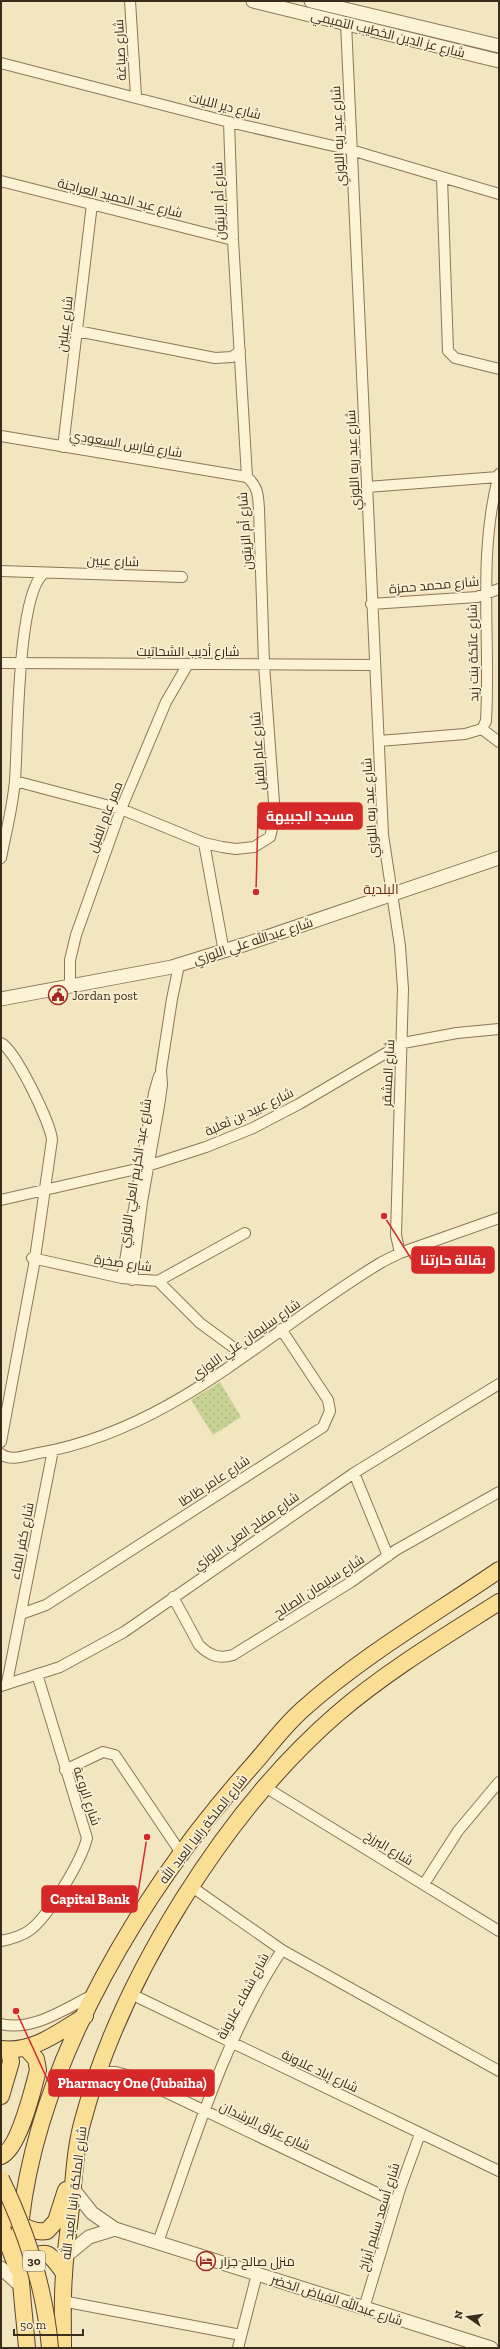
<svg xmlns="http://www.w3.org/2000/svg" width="500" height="2349" font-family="'Zilla Slab',Cairo,serif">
<defs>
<pattern id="grass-dots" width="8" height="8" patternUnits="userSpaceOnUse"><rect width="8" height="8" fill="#c7d193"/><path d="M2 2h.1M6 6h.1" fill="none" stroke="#acb47e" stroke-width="1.8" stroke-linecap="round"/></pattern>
</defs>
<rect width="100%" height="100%" fill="#f2e6c0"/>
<path fill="url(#grass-dots)" d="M220,1382l21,35 -28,18 -22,-35z"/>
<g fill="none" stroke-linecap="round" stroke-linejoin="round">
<g stroke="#8d7656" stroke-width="12">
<path id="minor" d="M130,1l6,95
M346,23l37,812 17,111 3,43 -7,246 4,18
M1,63l228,59 122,28 148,44
M442,178l6,173 7,7 44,11
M1,181l232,59
M77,331l138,27 17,-1 8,-6
M1,436l246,41
M63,447l29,-243
M367,487l131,-10
M1,571l181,6
M371,604l106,-7 22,-8
M1,663l374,2
M482,729l17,13
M379,741l86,-7 17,-5 4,-8c5,-83 -9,-165 13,-247
M15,781l106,28 83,34 18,4 14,2 18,-2 16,-10 5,-21 -11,-152 -5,-155c-1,-15 -1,-22 -12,-32l-14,-237 -4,-118
M204,843l20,109
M1,858c5,-26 12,-52 14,-78 3,-39 2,-183 28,-206
M70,987v-27l6,-25 45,-126 45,-107 22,-38
M1,1043c14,6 50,81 51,97l-18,125 -33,177
M1,1200l140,-32 65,-21 47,-19 46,-24 104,-61 54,-10 42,-4
M32,1258l90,20 36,3 87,-48
M122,1278l32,-185 5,-17
M132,1280l10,-78 17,-96 3,-21 -1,-15 11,-71 7,-34
M158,1281l42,42 45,33
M1,1454c10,8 26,1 38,-1 136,-24 229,-123 343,-191l18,-9 99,-35
M354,1473l34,83
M173,1597l26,48c11,11 20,14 34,10l118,-73 45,-32 103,-58
M21,1614l25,-9 277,-178 7,-16 -2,-11 -47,-71
M7,1683l46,-233
M1,1686l59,-19 64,-35 230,-159 145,-89
M65,1770l38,-18 12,3 66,98
M265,1787l234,144
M424,1884l34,-53 41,-49
M192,1887l90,63
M1,1941c10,-2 21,-5 29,-11 18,-13 52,-70 57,-92l-50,-164
M131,1994l368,177
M1,2024c33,8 66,-17 94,-30
M98,2072h18l18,5 262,125
M158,2242c36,-99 65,-203 124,-292l217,121
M62,2301l179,34
M364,2308l36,-119 20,-55
M238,2348l19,-74"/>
</g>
<g stroke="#8d7656" stroke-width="15">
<path id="tertiary" d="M253,1l246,60
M311,1l188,45
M1,999l171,-32 74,-23 253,-86
M73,2189l19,24 23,16 376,119
M67,2255l22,-18 26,-8
M1,2268l21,19"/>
</g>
<g stroke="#5a432b" stroke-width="18">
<path id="primary" d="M1,2049c32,4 58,-17 84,-33
M1,2096l10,-34 -2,-12
M1,2156c18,-7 32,-67 37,-86l-2,-11 -10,-11
M1,2204c11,15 26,30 46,27l9,-10 10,-31
M1,2225l16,43
M21,2264c25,-14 25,-16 43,9
M27,2348c-3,-40 -11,-91 -6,-130 19,-161 124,-332 230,-451 17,-19 32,-40 51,-57 60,-54 131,-95 197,-140
M63,2348c0,-24 -1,-49 1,-73 1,-23 5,-46 7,-68 3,-29 4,-59 12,-87 38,-142 143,-310 254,-406 50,-43 107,-77 162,-112"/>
</g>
<use href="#minor" stroke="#fcf2d4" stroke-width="10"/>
<use href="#tertiary" stroke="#fcf2d4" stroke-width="13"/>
<use href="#primary" stroke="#f9de94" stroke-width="16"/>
<g stroke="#5a432b" stroke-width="18" stroke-linecap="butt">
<path id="primary-bridge" d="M1,2179c26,54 44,109 49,169"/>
</g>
<use href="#primary-bridge" stroke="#f9de94" stroke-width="16"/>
</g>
<defs>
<g id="civic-ring" transform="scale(1)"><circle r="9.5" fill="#f9efd1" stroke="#a22621" stroke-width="1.5"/><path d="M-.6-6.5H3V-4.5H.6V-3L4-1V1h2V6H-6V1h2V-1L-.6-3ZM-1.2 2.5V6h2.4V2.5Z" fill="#a22621"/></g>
<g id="hotel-ring" transform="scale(1)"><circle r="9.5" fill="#f9efd1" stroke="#a22621" stroke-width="1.5"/><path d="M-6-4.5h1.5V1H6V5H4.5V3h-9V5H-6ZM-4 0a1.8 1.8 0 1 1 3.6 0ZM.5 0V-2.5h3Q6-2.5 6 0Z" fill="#a22621"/></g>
</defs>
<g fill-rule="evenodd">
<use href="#civic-ring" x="58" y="995"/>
<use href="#hotel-ring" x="206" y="2261"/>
</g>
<g text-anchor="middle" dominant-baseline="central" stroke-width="3.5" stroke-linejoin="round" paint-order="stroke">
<rect fill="#f9efd1" stroke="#746752" stroke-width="1" x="23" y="2251" width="22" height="20" rx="3"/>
<g font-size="12" font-weight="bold" fill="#3b2d1c">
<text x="34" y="2261">30</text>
</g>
<g font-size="13" fill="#3b2d1c" stroke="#f9efd1">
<text transform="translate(388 34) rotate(14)">شارع عز الدين الخطيب التميمي</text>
<text transform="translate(120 50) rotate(-93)">شارع صياغة</text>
<text transform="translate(225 106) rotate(14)">شارع دير الليات</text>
<text transform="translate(338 136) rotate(-93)">شارع عبد ربه اللوزي</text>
<text transform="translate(120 198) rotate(14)">شارع عبد الحميد العراجنة</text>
<text transform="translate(219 201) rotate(-92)">شارع أم الزيتون</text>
<text transform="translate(65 324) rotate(-83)">شارع عبلين</text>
<text transform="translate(126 444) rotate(9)">شارع فارس السعودي</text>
<text transform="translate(353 460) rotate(-93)">شارع عبد ربه اللوزي</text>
<text transform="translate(245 531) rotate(-94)">شارع أم الزيتون</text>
<text transform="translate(113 561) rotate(2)">شارع عبين</text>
<text transform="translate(434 585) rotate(-5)">شارع محمد حمزة</text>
<text x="188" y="651">شارع أديب الشحاتيت</text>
<text transform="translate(473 653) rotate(-91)">شارع عاتكة بنت زيد</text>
<text transform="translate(258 751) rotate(-94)">شارع عام الفيل</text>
<text transform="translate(370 808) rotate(-94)">شارع عبد ربه اللوزي</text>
<text transform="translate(105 817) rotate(-69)">ممر عام الفيل</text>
<text transform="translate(253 941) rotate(-18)">شارع عبدالله علي اللوزي</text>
<text transform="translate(388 1073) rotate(-87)">شارع المشقر</text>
<text transform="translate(249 1112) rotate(-25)">شارع عبيد بن ثعلبة</text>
<text transform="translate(135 1173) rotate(-81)">شارع عبد الكريم العلي اللوزي</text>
<text transform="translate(123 1263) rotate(8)">شارع صخرة</text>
<text transform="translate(246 1339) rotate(-35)">شارع سليمان علي اللوزي</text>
<text transform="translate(214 1481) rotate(-33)">شارع عامر ظاظا</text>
<text transform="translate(246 1531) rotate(-35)">شارع مفلح العلي اللوزي</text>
<text transform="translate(22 1541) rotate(-79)">شارع كفر الماء</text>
<text transform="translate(319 1586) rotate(-33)">شارع سليمان الصالح</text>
<text transform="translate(87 1796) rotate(72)">شارع الروعة</text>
<text transform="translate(203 1829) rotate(-52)">شارع الملكة رانيا العبد الله</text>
<text transform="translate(389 1848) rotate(31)">شارع البرزخ</text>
<text transform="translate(243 1996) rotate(-62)">شارع شفاء علاونة</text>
<text transform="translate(320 2071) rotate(25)">شارع إياد علاونة</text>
<text transform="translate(265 2126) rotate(25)">شارع عراق الرشدان</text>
<text transform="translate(74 2193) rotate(-83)">شارع الملكة رانيا العبد الله</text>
<text transform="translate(379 2217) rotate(-73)">شارع أسعد سليم أبزاخ</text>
<text transform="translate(337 2300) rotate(18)">شارع عبدالله الفياض الخضر</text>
</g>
<g font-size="13" fill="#3b2d1c" stroke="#f9efd1" text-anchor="start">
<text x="72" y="995">Jordan post</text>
<text x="220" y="2261">منزل صالح جرار</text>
</g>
<g font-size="14" fill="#6c2d17" stroke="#f9efd1">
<text x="381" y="889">البلدية</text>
</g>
</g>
<path fill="none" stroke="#d62828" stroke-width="1.5" d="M256 892L258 816M384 1216L412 1260M147 1837L137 1899M16 2011L49 2083"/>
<g fill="#d62828" stroke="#f9efd1" stroke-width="1.5">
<circle cx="256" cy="892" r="4"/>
<circle cx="384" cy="1216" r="4"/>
<circle cx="147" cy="1837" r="4"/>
<circle cx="16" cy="2011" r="4"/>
</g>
<g fill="#d62828" stroke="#d62828" stroke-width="1.5">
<rect x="258" y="803" width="104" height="26" rx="4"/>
<rect x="412" y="1247" width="82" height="26" rx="4"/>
<rect x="42" y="1886" width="95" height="26" rx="4"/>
<rect x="49" y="2070" width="165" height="26" rx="4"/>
</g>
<g font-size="14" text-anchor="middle" font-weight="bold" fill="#fff">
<text x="310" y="821">مسجد الجبيهة</text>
<text x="453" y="1265">بقالة حارتنا</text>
<text x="90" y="1904">Capital Bank</text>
<text x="132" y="2088">Pharmacy One (Jubaiha)</text>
</g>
<rect width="500" height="2349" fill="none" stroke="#3b2d1c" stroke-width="4"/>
<g transform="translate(468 2317) rotate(283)" stroke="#f9efd1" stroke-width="3" paint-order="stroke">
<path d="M0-3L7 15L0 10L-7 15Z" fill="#3b2d1c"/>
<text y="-6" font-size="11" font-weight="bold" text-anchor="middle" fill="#3b2d1c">N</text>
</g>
<path d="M14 2329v6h69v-6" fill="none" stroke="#3b2d1c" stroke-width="2"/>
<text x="20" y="2329" font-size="12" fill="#3b2d1c" stroke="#f9efd1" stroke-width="3" paint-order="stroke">50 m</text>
</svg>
